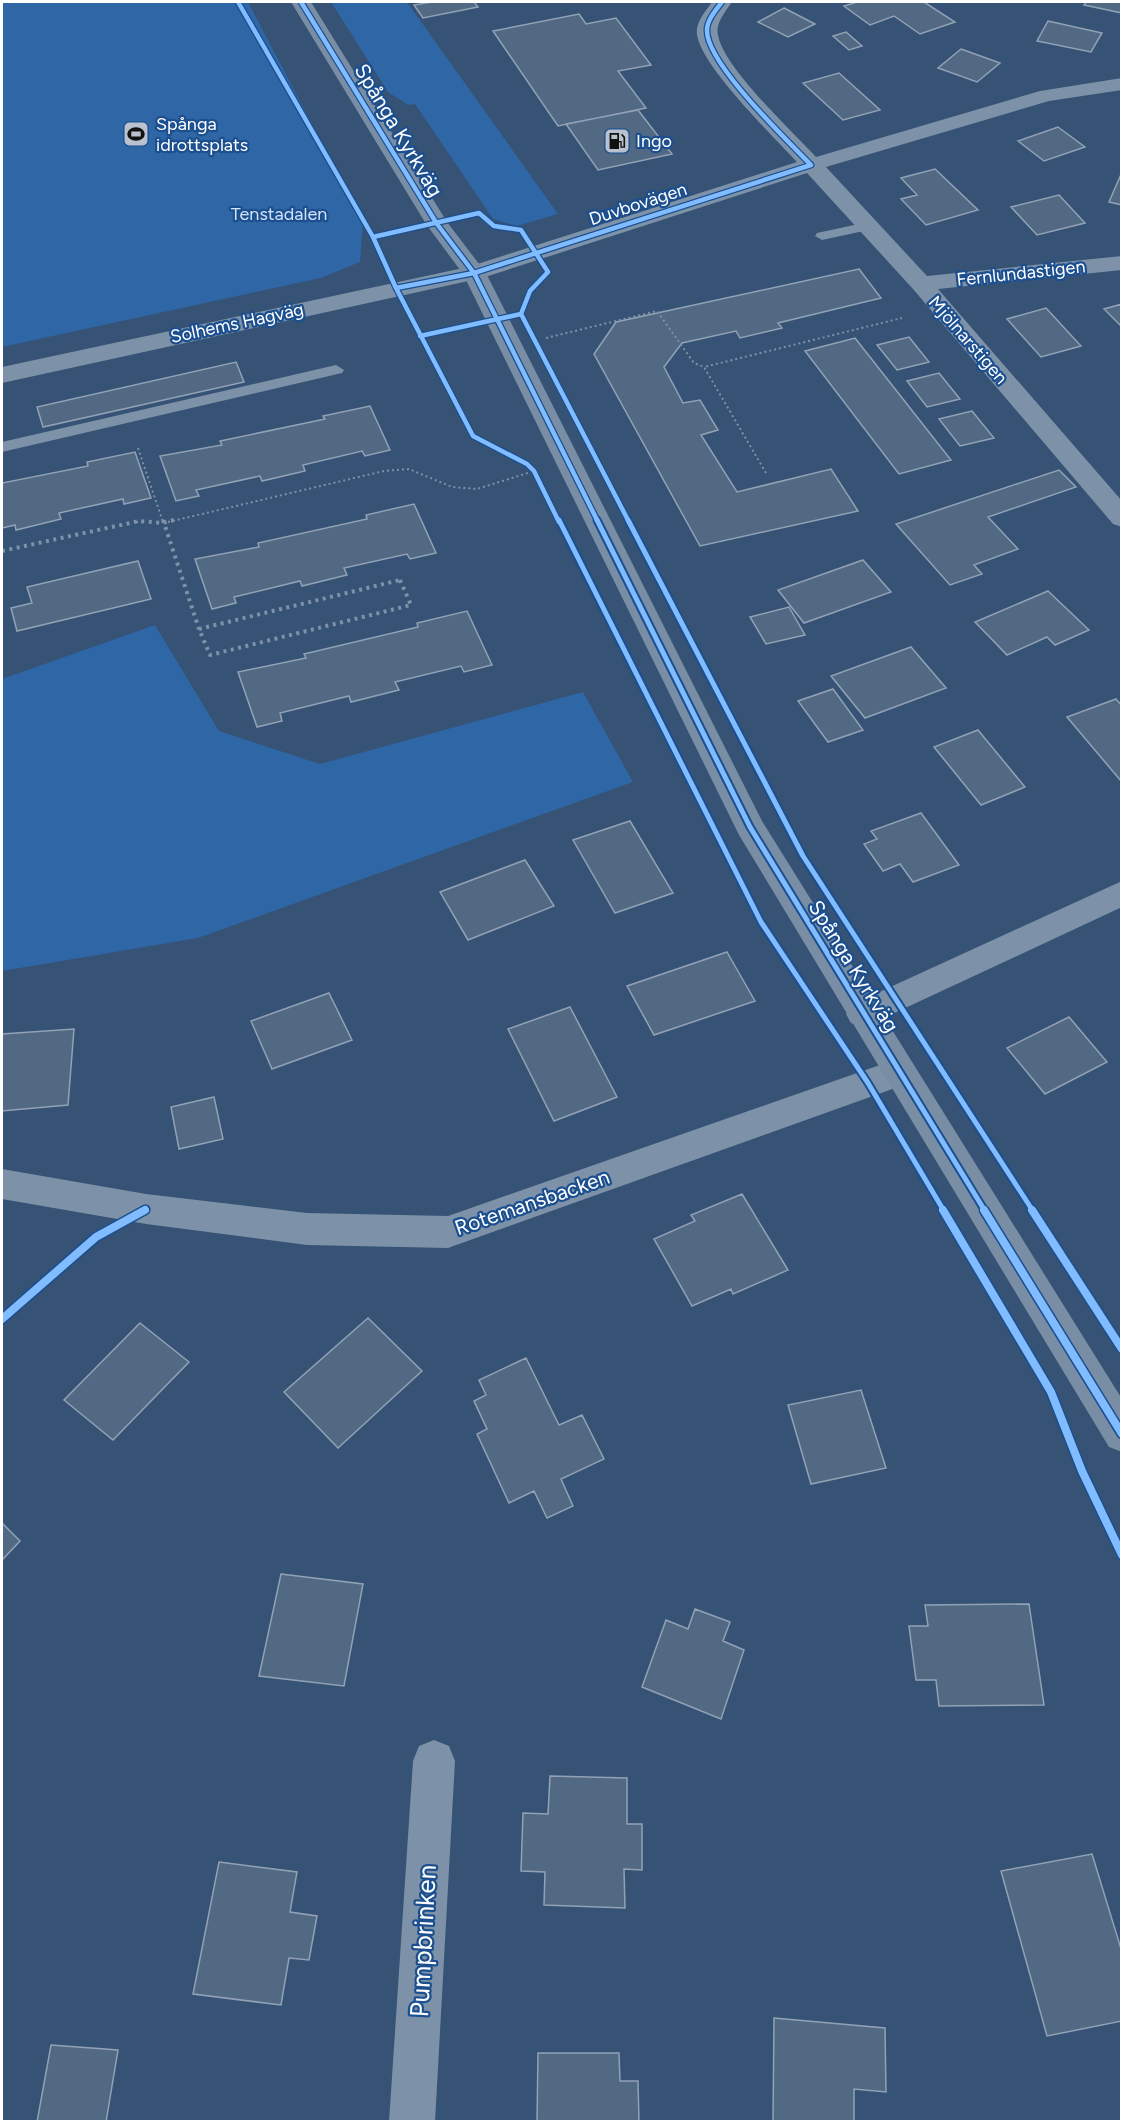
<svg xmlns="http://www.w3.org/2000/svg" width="1123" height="2123" font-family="Figtree,sans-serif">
<rect width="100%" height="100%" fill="#365274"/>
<path fill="#2f66a5" d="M2,2h246l115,219 -3,41 -39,16 -319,69z
M331,2h76l151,212 -41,12 -24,-7 -78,-115 -7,1 -20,-13z
M155,625l64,106 101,33 263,-72 50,90 -435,156 -196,33v-292z"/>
<path fill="#526984" stroke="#92a2b6" stroke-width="1.5" d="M432,2h42l4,5 -55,11 -9,-13z
M857,2h67l31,20 -35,12 -26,-18 -24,9 -26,-19z
M1086,2h36v11l-38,-8z
M784,8l31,16 -27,13 -30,-15z
M579,14l7,10 30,-6 35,47 -33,6 28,37 -88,18 -65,-95z
M1048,21l54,12 -11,19 -54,-11z
M846,32l16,14 -13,4 -16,-14z
M961,49l39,14 -23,19 -39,-14z
M839,73l41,37 -37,10 -40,-37z
M638,110l34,44 -74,16 -32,-46z
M1058,127l27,20 -41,14 -26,-20z
M935,169l43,41 -52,15 -25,-26 16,-4 -16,-17z
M1122,172v33l-13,-3z
M1059,195l26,28 -48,12 -26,-28z
M859,269l22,29 -103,25 4,5 -42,10 -4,-7 -54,12 -18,24 19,36 17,-3 18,30 -17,5 36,57 94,-23 27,42 -158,35 -106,-192 22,-32z
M1122,304v23l-18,-18z
M1046,308l35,38 -40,11 -34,-38z
M909,337l20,25 -32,8 -20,-25z
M855,338l96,122 -52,14 -94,-123z
M236,362l8,20 -201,45 -6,-20z
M939,373l21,26 -33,8 -20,-26z
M370,406l20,44 -25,6 -3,-5 -59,14 2,6 -43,10 -2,-5 -64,14 3,6 -23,5 -16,-45 62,-11 -2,-4 105,-22 -2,-3z
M972,411l22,27 -34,8 -21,-27z
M135,452l16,46 -27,6 -1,-5 -64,14 2,6 -45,11 -1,-5 -13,3v-45l86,-17 -1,-4z
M1059,470l17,17 -88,30 30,32 -44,16 8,9 -32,11 -54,-61z
M414,504l22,49 -26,6 -3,-5 -63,14 3,7 -45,11 -2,-5 -66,16 2,6 -24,6 -17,-50 64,-12 -1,-4 109,-24 -1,-4z
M863,560l28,32 -87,31 -26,-33z
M138,561l13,38 -134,32 -6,-23 21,-5 -5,-16z
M1048,591l41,39 -34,15 -8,-8 -40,18 -32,-33z
M789,607l16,28 -39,9 -16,-27z
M467,611l25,54 -28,7 -3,-6 -66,16 4,8 -48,12 -2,-6 -69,17 2,8 -25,6 -19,-55 68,-14 -2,-4 114,-27 -1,-4z
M911,647l35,41 -81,30 -34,-42z
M833,689l30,41 -35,12 -30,-41z
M1116,699l6,7 -1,75 -54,-64z
M978,730l47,57 -44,18 -47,-58z
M921,813l38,52 -46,17 -13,-18 -17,7 -19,-27 13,-5 -6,-8z
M630,821l43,72 -58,20 -42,-73z
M525,860l29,46 -86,34 -28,-48z
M727,952l28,49 -101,34 -27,-49z
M329,993l23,47 -80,29 -21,-48z
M570,1007l47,90 -63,24 -46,-92z
M1069,1017l38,45 -62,32 -38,-46z
M74,1029l-6,76 -66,6v-77z
M214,1097l9,42 -44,10 -8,-42z
M742,1194l46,76 -55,24 -2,-5 -39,17 -38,-67 41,-18 -4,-6z
M368,1318l54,53 -84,77 -54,-56z
M140,1323l49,39 -76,78 -49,-40z
M526,1358l33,67 23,-10 22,44 -43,20 12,27 -26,12 -13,-27 -25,12 -32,-69 10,-5 -13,-28 12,-6 -7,-15z
M861,1390l25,78 -75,16 -23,-79z
M2,1523l18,18 -18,19z
M281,1574l82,10 -19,102 -85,-10z
M1029,1604l15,101 -105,1 -3,-26h-20l-7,-54h19l-3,-21z
M695,1609l35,13 -7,19 21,9 -23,69 -79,-32 24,-67 22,9z
M550,1776l77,2v46h15v46l-18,-1 1,39 -81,-3 1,-33 -24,-1 2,-58 25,1z
M1092,1854l30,98v69l-75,15 -46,-165z
M219,1862l78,10 -7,40 27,4 -8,44 -20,-2 -8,47 -88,-11z
M774,2018l111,10 1,64 -32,-3v33h-81z
M51,2045l67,5 -12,72h-69z
M538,2053h81l1,28h18l1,41h-102z"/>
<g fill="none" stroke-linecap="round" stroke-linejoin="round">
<path stroke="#7d92a8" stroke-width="2" stroke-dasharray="2 3" stroke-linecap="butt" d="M546,338l111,-27 37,52 10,4
M138,448l25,74
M766,473l-62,-106 198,-49
M136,522h10
M168,522l216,-51 25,-2 43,18 25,2 54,-17"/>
<path stroke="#7d92a8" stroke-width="4" stroke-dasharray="3 4.5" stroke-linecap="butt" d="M163,520l36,109
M2,551l137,-30 23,2 12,-3
M400,580l11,25 -201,50 -11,-26z"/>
<path fill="#7d92a8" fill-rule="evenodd" d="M868,222l7,4 -2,3 -51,11 -7,-4 2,-3z
M336,365l8,5 -2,3 -340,79v-10z"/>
<path fill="#7d92a8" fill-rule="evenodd" d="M712,2h20c-6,9 -17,21 -14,33 5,32 74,96 98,122l224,-66 82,-13v12l-73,11 -223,66 101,109 195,-20v14l-184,19 184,212v26l-9,-3 -200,-235 -106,-116 -325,105 -480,105v-16l466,-100 329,-105c-24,-26 -95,-95 -100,-127 -2,-13 9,-24 15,-33z
M1122,881v26l-249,116 -11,4 -11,-4 -5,-9 5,-9z
M900,1058l12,4 5,10 -5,10 -464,166 -141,-3 -161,-21 -144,-25v-30l144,25 161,19 141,3z
M434,1740l15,6 6,15 -20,361h-46l24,-361 6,-15z"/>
<path fill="#798da4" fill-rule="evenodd" d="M291,2h20l136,220 39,51 276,548 360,578v53l-13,-5 -370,-612 -276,-561 -37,-50z"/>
<g stroke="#1b4f8f" stroke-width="7">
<path id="cycleway-far2" d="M238,2l135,235 23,51 77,148 54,28 7,7 25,51
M301,2l136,222 37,49 124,249
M373,237l106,-24 15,13 27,4 27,42 -18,19 -9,23 108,208
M396,288l78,-15 337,-108c-24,-25 -105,-102 -104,-135 0,-10 9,-20 15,-28
M420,336l101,-22"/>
</g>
<g stroke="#1b4f8f" stroke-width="9">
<path id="cycleway-far1" d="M559,520l202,402 107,161 76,128
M597,520l153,307 235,384
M628,520l175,336 230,355
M142,1211l4,-2"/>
</g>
<g stroke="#1b4f8f" stroke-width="11">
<path id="cycleway" d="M943,1210l108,182 31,79 40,84
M984,1210l138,224
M1032,1210l90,139
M2,1319l94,-82 49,-27"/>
</g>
<use href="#cycleway-far2" stroke="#80bcff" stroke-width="4.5"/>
<use href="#cycleway-far1" stroke="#80bcff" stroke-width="5"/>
<use href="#cycleway" stroke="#80bcff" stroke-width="8"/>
</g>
<defs>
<g id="stadium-square" transform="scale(1.35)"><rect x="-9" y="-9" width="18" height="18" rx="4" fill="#b9c2ce" stroke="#1b4f8f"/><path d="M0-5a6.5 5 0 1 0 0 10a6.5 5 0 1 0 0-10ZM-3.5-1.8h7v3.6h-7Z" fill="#111"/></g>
<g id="fuel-square" transform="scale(1.35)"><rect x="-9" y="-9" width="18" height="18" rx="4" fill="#b9c2ce" stroke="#1b4f8f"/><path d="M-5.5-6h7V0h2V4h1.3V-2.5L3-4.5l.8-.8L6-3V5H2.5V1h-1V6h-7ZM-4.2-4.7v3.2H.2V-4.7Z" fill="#111"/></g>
</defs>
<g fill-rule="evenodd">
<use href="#stadium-square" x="136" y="134"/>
<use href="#fuel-square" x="617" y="141"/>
</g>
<g text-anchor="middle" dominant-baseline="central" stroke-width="4.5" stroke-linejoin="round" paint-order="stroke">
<g font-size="18" fill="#fff" stroke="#1b4f8f" text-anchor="start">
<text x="156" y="124">Spånga<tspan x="156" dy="21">idrottsplats</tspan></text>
<text x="636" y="141">Ingo</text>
</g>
<g font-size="18" fill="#fff" stroke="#1b4f8f">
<text transform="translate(638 204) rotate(-18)">Duvbovägen</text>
<text transform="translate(1021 273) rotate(-6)">Fernlundastigen</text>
<text transform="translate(237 323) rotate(-12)">Solhems Hagväg</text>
<text transform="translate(968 340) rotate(49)">Mjölnarstigen</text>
</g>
<g font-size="18" fill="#cfe3fa" stroke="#1b4f8f">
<text x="279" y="214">Tenstadalen</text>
</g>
<g font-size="21" fill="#fff" stroke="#1b4f8f">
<text transform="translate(399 130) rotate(59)">Spånga Kyrkväg</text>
<text transform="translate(854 966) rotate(58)">Spånga Kyrkväg</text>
<text transform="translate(532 1202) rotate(-19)">Rotemansbacken</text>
</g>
<g font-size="26" fill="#fff" stroke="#1b4f8f">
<text transform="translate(423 1941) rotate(-87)">Pumpbrinken</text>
</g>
</g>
<rect width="1123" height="2123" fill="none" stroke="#ffffff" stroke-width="6"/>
</svg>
